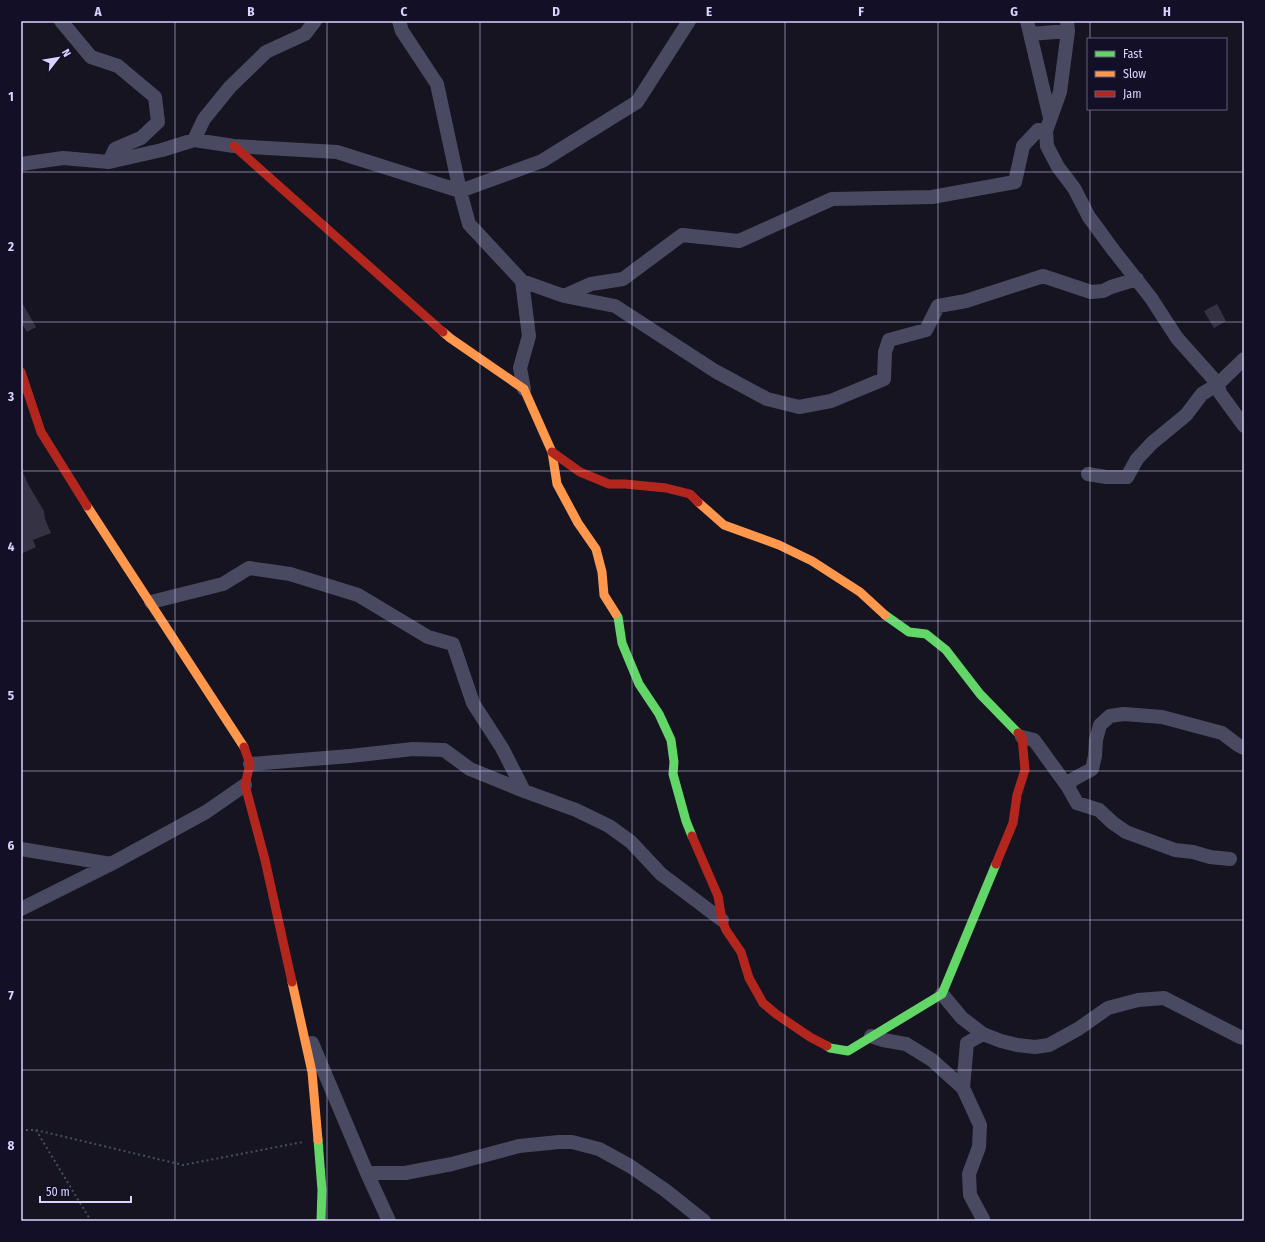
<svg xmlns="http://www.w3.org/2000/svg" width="1265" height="1242" font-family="'Fira Sans Condensed',sans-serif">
<rect width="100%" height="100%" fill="#161421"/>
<path fill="#343243" d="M21,301l15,26 -9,5 -6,-10z
M1217,304l9,17 -12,7 -10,-17z
M21,468l7,16 16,27 1,8 6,14 -18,7 3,7 -15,7z"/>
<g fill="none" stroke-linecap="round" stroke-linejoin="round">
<path stroke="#44505f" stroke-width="2" stroke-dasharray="2 3" stroke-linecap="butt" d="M21,1130h15l55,91
M36,1130l147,35 120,-23"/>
<path stroke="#4a4962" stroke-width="14" d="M61,21l30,36 27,9 37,31 3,25 -17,16 -26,11 -6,13
M315,21l-10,13 -39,18 -36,35 -26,32 -10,21 40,6 103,6 123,39 -23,-107 -35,-53 -3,-10
M1027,21l23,97
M1067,21l1,10 -8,61 -14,39 1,15 11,21 16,21 15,29 25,34 37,47 26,40 41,46 2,9 24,33
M1030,34l38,-3
M21,164l42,-6 46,4 53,-12 32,-10
M522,281l42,15 27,-12 32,-5 59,-44 57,6 93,-42 100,-2 83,-15 8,-36 15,-16 8,1
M564,296l51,10 100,65 52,28 32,8 32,-6 53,-22 1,-27 4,-12 37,-10 12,-24 28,-5 77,-25 48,16 12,-1 8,-4 26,-8
M524,389l-4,-21 9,-32 -7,-55 -53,-57 -9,-33 82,-30 95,-59 52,-81
M1088,474l18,3h21l10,-18 15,-16 34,-28 16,-21 16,-10 26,-25
M151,602l72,-18 26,-16 41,6 68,21 70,42 25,7 20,59 29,45 22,43
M1022,737l12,3 34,47
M250,764l100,-8 63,-7 31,1 26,19 54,22 52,19 33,16 22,16 30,32 61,46
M21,849l90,15 95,-52 39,-27
M1230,859l-20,-2 -17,-5 -18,-2 -49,-18 -13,-9 -14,-13 -22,-7 -9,-16 4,-7 20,-11 3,-13 1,-16 4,-15 10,-9 14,-2 38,3 60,16 16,12 6,3
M21,909l90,-45
M942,994l20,24 21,16 18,7 16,4 18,2 14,-2 29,-16 30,-21 30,-8 26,-2 76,39 4,1
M871,1036l12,4 23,4 26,16 31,28 17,37 -1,22 -10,27 1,21 13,24
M312,1043l55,130 22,48
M963,1088l4,-45 16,-9
M367,1173h38l47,-9 67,-18 40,-4h13l27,7 31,17 35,24 39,31"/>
<path stroke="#63d668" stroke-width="9" d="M616,614l2,3 4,26 17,41 20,30 12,26 3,22 -1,12 13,47 6,15
M885,615l24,17 17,2 20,16 34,44 38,39
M827,1046l3,2 18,3 94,-57 54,-130
M318,1140l4,50 -1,31"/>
<path stroke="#ff974d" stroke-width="9" d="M443,332l7,6 74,51 28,63 5,32 21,39 18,26 6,23 2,23 12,19
M698,502l26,23 55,20 33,16 48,31 25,23
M87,506l157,241
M292,982l20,90 6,68"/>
<path stroke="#b3261e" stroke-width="9" d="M234,146l209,186
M21,372l20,60 46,74
M552,452l28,20 29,12h16l41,4 24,6 8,8
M244,747l6,17 -5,21 20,75 27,122
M692,836l26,60 4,24 4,10 15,22 8,26 14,25 13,11 34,23 17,9
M996,864l17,-41 4,-28 8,-25 -3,-33 -4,-4"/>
</g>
<path fill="none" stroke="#d9d4ff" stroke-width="1" stroke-opacity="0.55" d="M175,21v1200M327,21v1200M480,21v1200M632,21v1200M785,21v1200M938,21v1200M1090,21v18M1090,109v1112M21,172h1223M21,322h1223M21,471h1223M21,621h1223M21,771h1223M21,920h1223M21,1070h1223"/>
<rect width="1265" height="1242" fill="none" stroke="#130f26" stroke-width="44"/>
<rect x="1087" y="38" width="140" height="72" fill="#130f26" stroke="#625e7d"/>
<rect x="1095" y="51" width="20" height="6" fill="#63d668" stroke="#625e7d"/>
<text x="1123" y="58" font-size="12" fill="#d9d4ff">Fast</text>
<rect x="1095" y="71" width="20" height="6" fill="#ff974d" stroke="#625e7d"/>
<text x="1123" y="78" font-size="12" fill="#d9d4ff">Slow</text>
<rect x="1095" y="91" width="20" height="6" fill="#b3261e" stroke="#625e7d"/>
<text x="1123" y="98" font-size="12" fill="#d9d4ff">Jam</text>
<g transform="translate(58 58) rotate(59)" stroke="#130f26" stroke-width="3" paint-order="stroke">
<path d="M0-3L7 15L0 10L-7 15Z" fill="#d9d4ff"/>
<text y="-6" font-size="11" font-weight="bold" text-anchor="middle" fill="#d9d4ff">N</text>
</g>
<path d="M40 1196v6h91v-6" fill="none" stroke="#d9d4ff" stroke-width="2"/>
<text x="46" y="1196" font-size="12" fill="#d9d4ff" stroke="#130f26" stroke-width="3" paint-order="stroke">50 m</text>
<rect x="22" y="22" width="1221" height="1198" fill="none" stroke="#d9d4ff" stroke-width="1.5"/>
<g font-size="13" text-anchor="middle" font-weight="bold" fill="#d9d4ff">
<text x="98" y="16">A</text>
<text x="251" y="16">B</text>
<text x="404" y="16">C</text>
<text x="556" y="16">D</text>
<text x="709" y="16">E</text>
<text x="861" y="16">F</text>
<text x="1014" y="16">G</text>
<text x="1167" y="16">H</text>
<text x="11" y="101">1</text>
<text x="11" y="251">2</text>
<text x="11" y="401">3</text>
<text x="11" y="551">4</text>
<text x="11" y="700">5</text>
<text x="11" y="850">6</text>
<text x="11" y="1000">7</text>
<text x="11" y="1150">8</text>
</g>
</svg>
